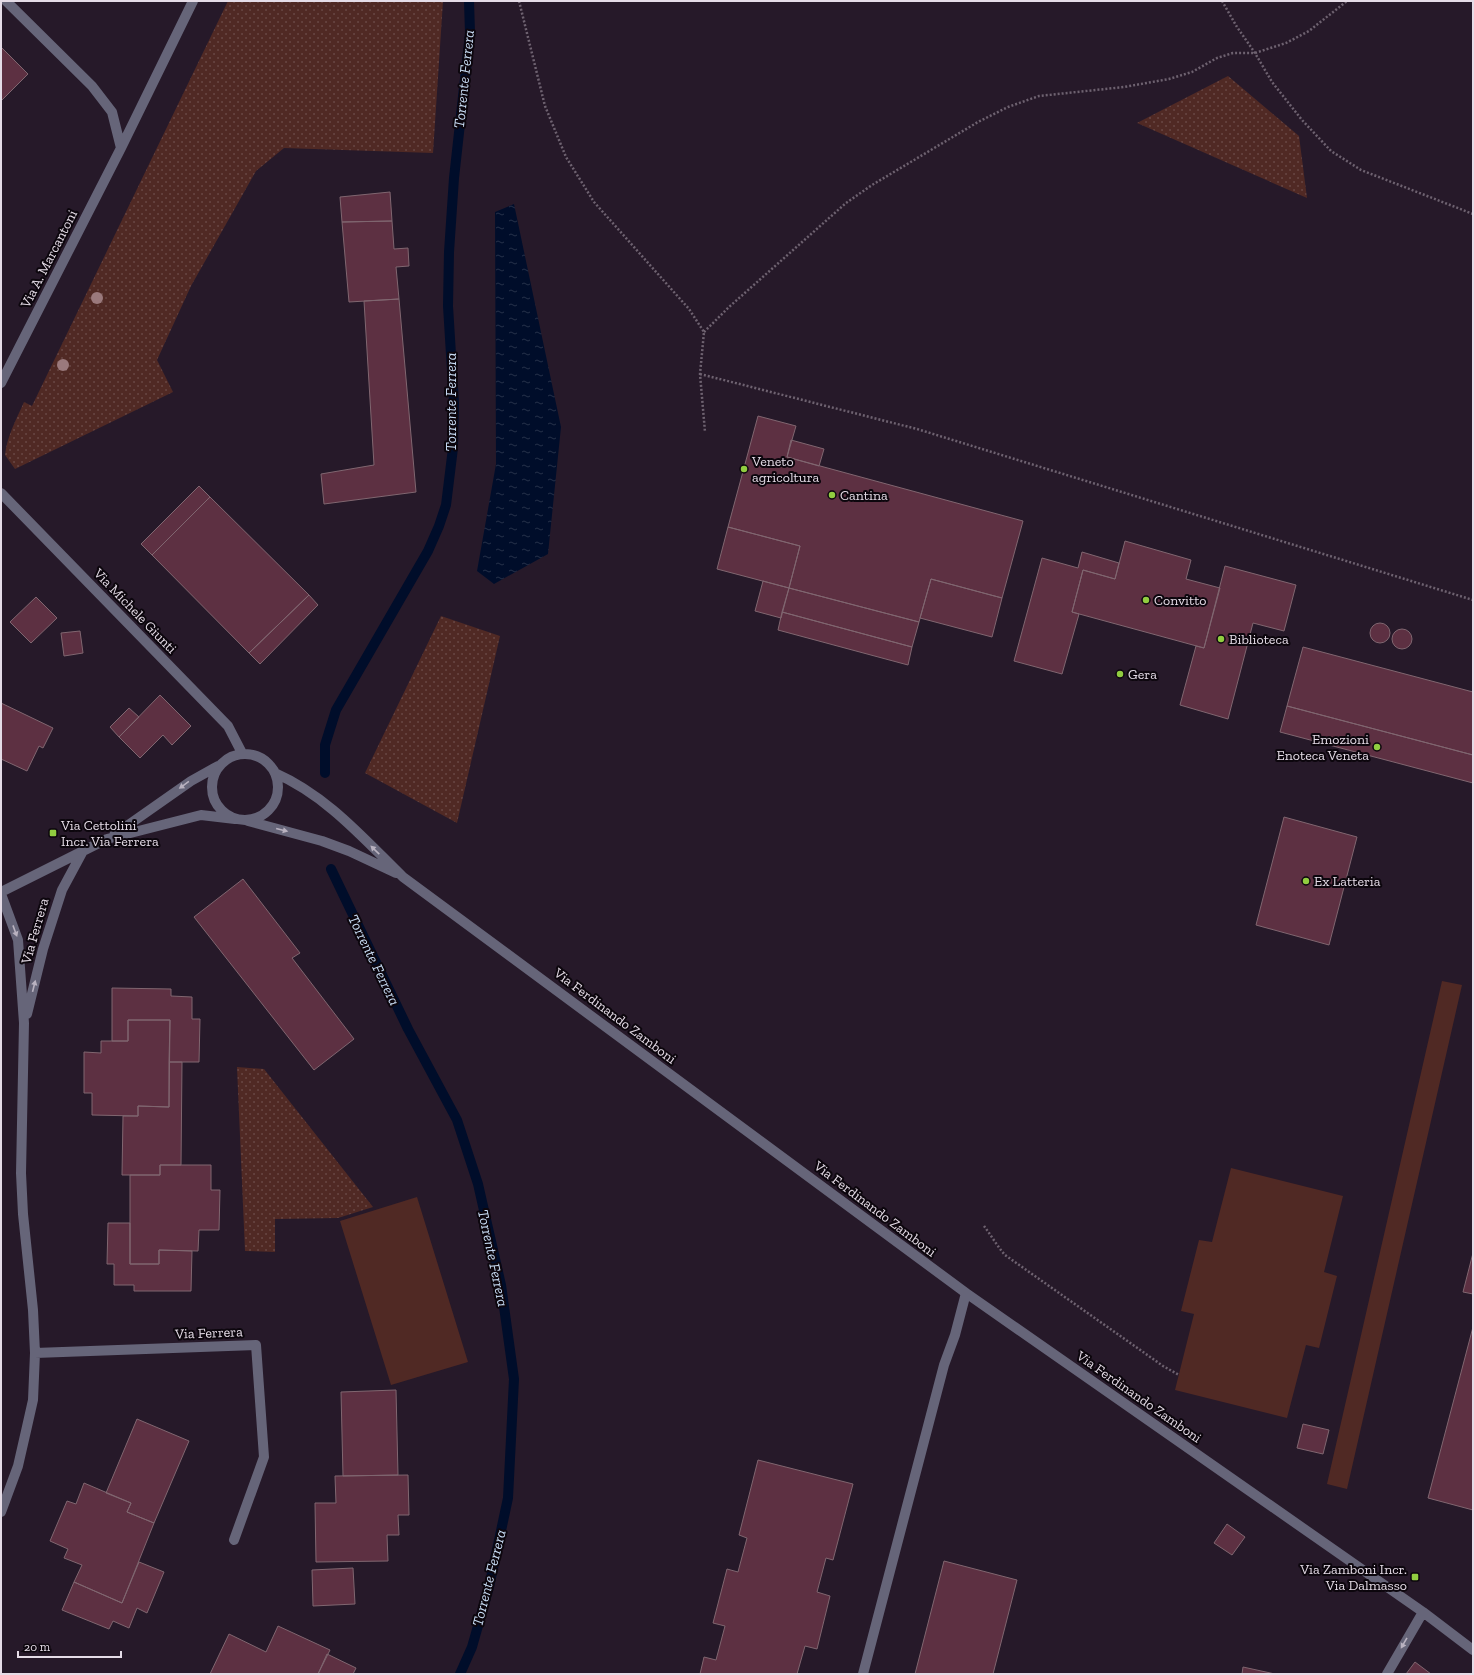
<svg xmlns="http://www.w3.org/2000/svg" width="1474" height="1675" font-family="'Zilla Slab',serif">
<defs>
<pattern id="grass-dots" width="8" height="8" patternUnits="userSpaceOnUse"><rect width="8" height="8" fill="#502924"/><path d="M2 2h.1M6 6h.1" fill="none" stroke="#694744" stroke-width="1.8" stroke-linecap="round"/></pattern>
<pattern id="water-ripples" width="26" height="14" patternUnits="userSpaceOnUse"><rect width="26" height="14" fill="#000d2a"/><path d="M2 4q2-2 4 0t4 0M15 11q2-2 4 0t4 0" fill="none" stroke="#253049"/></pattern>
</defs>
<rect width="100%" height="100%" fill="#261929"/>
<path fill="url(#grass-dots)" d="M228,1h215l-10,152 -149,-5 -28,23 -65,115 -34,74 16,32 -158,77 -10,-14c2,-19 11,-35 19,-53l8,4z
M1228,76l71,60 8,62 -170,-75z
M441,616l59,20 -43,187 -92,-50z
M237,1067l27,2 109,138 -35,11 -63,1v33l-30,-1z"/>
<path fill="#502924" d="M1442,981l20,4 -115,504 -20,-5z
M1231,1168l112,28 -19,76 13,4 -18,72 -13,-3 -19,73 -112,-28 19,-76 -13,-3 18,-71 13,2z
M417,1197l51,165 -77,23 -51,-164z"/>
<path fill="url(#water-ripples)" d="M514,204l47,223 -13,127 -54,30 -17,-13 19,-107 -1,-252z"/>
<g fill="none" stroke-linecap="round" stroke-linejoin="round">
<path stroke="#000d2a" stroke-width="10" d="M325,773v-28l11,-35 92,-159 11,-25 7,-21 7,-57 1,-45 -6,-97 1,-54 5,-74 16,-145 -1,-32
M331,869l77,160 49,91 21,64 23,101 13,94 -6,119 -19,89 -17,60 -12,27"/>
</g>
<path fill="#5d3042" stroke="#806670" d="M1,47l27,27 -27,27z
M390,192l2,29 -50,1 -2,-25z
M392,221l2,28 14,-1 1,18 -13,1 3,32 -50,3 -7,-80z
M399,299l17,193 -92,12 -3,-30 53,-9 -10,-164z
M758,416l38,10 -9,31 236,64 -21,77 -71,-19 -12,43 -130,-34 11,-42 -72,-19z
M791,440l33,9 -5,17 -32,-9z
M199,486l11,11 -58,58 -11,-11z
M210,497l99,98 -60,58 -97,-98z
M728,527l72,19 -11,42 -72,-19z
M1125,541l66,19 -5,19 34,9 -16,60 -132,-36 11,-42 32,9z
M1082,552l37,11 -4,16 -32,-9 -11,42 7,2 -17,60 -48,-13 28,-103 36,10z
M1225,566l71,19 -12,46 -31,-8 -25,96 -48,-14 16,-59 8,2z
M931,579l71,19 -10,39 -72,-19z
M763,581l26,7 -8,30 -26,-7z
M789,588l130,34 -7,25 -130,-35z
M309,595l9,10 -58,59 -11,-11z
M36,597l21,21 -26,25 -21,-21z
M782,612l130,35 -4,18 -130,-35z
M1370 633a10 10 0 1 1 20 0a10 10 0 1 1-20 0Z
M1392 639a10 10 0 1 1 20 0a10 10 0 1 1-20 0Z
M80,631l3,22 -19,3 -3,-23z
M1303,647l170,45v63l-186,-49z
M160,695l31,31 -19,19 -9,-10 -23,23 -21,-21z
M1,703l52,25 -10,20 -4,-2 -12,25 -26,-12z
M1287,706l186,49v28l-193,-51z
M129,708l10,9 -20,20 -9,-10z
M1284,817l73,20 -28,108 -73,-20z
M243,879l57,74 -8,5 62,81 -40,31 -120,-153z
M112,988l59,1v7l21,1v22h8l-1,43h-30l1,-42h-42v21h-16z
M128,1020h42l-1,87 -31,-1v10l-46,-1v-22h-8v-41l17,1v-12h27z
M169,1062h13l-1,103h-21v10h-38l1,-59h15v-10l31,1z
M160,1165h51v25h9l-1,40h-20l-1,21 -39,-1v14h-29v-89h30z
M108,1223h22v41h29v-14l33,1 -1,40h-57v-6h-20v-21h-7z
M1473,1253v41l-10,-2z
M1473,1327v183l-45,-12z
M396,1390l2,85 -55,1 -2,-84z
M137,1419l52,22 -35,82 -27,-11 4,-9 -25,-10z
M1303,1424l26,6 -6,24 -26,-6z
M758,1460l95,24 -20,76 -7,-2 -9,34 13,4 -13,53 -12,-3 -8,28h-97l4,-17 12,3 9,-34 -12,-3 14,-54 11,3 9,-34 -8,-3z
M408,1475l1,40h-11l1,20h-12l1,26 -72,1 -1,-59h21l-1,-27z
M84,1483l47,20 -4,9 27,11 -32,80 -48,-21 8,-17 -18,-7 4,-9 -18,-8 17,-40 9,3z
M1227,1524l18,13 -13,18 -18,-12z
M944,1561l73,19 -24,94h-78z
M139,1562l25,10 -17,41 -10,-5 -8,20 -16,-7 -4,8 -47,-19 12,-28 48,21z
M353,1568l2,36 -42,2 -1,-36z
M278,1626l52,24 -12,24h-108l19,-40 37,18z
M327,1654l29,14 -3,6h-35z
M1415,1662l16,12h-25z
M1243,1667l32,7h-33z"/>
<g fill="none" stroke-linecap="round" stroke-linejoin="round">
<path stroke="#6e6270" stroke-width="2.5" stroke-dasharray="2 2" stroke-linecap="butt" d="M519,1l26,105 21,51 28,45 95,107 15,23 -4,42 5,58
M1222,1l15,26 18,26 17,29 30,38 29,31 30,19 112,44
M704,332l25,-25 117,-104 26,-18 106,-63 30,-15 31,-11 85,-9 45,-8 23,-7 25,-14 16,-5h22l31,-10 23,-12 38,-30
M700,374l217,55 556,171
M984,1226c7,9 13,20 21,29l158,111 16,9"/>
<path stroke="#666579" stroke-width="10" d="M6,1l86,85 20,26 9,36
M1,383l120,-235 72,-147
M1,493l227,233 14,27
M212 787a33 33 0 1 1 66 0a33 33 0 1 1-66 0Z
M275,773c52,23 88,65 128,104l563,416 457,319 50,38
M248,821l74,20 27,10 47,22
M114,835l77,-54 27,-15
M1,892l106,-53 94,-24 34,4
M1,894l17,46 6,83 -3,150 2,41 10,96 2,43 -2,47 -7,31 -8,35 -17,46
M27,1014l16,-65 19,-59 21,-39
M35,1353l221,-8 8,112 -30,83
M863,1674l81,-309 11,-30 11,-42
M1387,1674l36,-62"/>
</g>
<g fill="#9a797c">
<circle cx="97" cy="298" r="6"/>
<circle cx="63" cy="365" r="6"/>
</g>
<defs><path id="oneway-solid" d="M-6-.8H1V-3.2L6.5 0L1 3.2V.8H-6Z"/></defs>
<g fill="#b9b2c0">
<use href="#oneway-solid" transform="translate(184 785) rotate(144)"/>
<use href="#oneway-solid" transform="translate(282 830) rotate(14)"/>
<use href="#oneway-solid" transform="translate(375 850) rotate(-136)"/>
<use href="#oneway-solid" transform="translate(15 931) rotate(70)"/>
<use href="#oneway-solid" transform="translate(34 986) rotate(-76)"/>
<use href="#oneway-solid" transform="translate(1404 1643) rotate(120)"/>
</g>
<g fill="#91cd40" stroke="#0c060d" stroke-width="1.5">
<circle cx="744" cy="469" r="4"/>
<circle cx="832" cy="495" r="4"/>
<circle cx="1146" cy="600" r="4"/>
<circle cx="1221" cy="639" r="4"/>
<circle cx="1120" cy="674" r="4"/>
<circle cx="1377" cy="747" r="4"/>
<rect x="49" y="829" width="8" height="8" rx="2"/>
<circle cx="1306" cy="881" r="4"/>
<rect x="1411" y="1573" width="8" height="8" rx="2"/>
</g>
<g text-anchor="middle" dominant-baseline="central" stroke-width="4" stroke-linejoin="round" paint-order="stroke">
<g font-size="14" fill="#e5dce7" stroke="#0c060d">
<text transform="translate(49 259) rotate(-63)">Via A. Marcantoni</text>
<text transform="translate(135 611) rotate(46)">Via Michele Giunti</text>
<text transform="translate(35 931) rotate(-74)">Via Ferrera</text>
<text transform="translate(615 1016) rotate(37)">Via Ferdinando Zamboni</text>
<text transform="translate(875 1209) rotate(37)">Via Ferdinando Zamboni</text>
<text transform="translate(209 1333) rotate(-2)">Via Ferrera</text>
<text transform="translate(1139 1397) rotate(35)">Via Ferdinando Zamboni</text>
</g>
<g font-size="14" fill="#e5dce7" stroke="#0c060d" text-anchor="start">
<text x="752" y="461">Veneto<tspan x="752" dy="16">agricoltura</tspan></text>
<text x="840" y="495">Cantina</text>
<text x="1154" y="600">Convitto</text>
<text x="1229" y="639">Biblioteca</text>
<text x="1128" y="674">Gera</text>
<text x="1369" y="739" text-anchor="end">Emozioni<tspan x="1369" dy="16">Enoteca Veneta</tspan></text>
<text x="61" y="825">Via Cettolini<tspan x="61" dy="16">Incr. Via Ferrera</tspan></text>
<text x="1314" y="881">Ex Latteria</text>
<text x="1407" y="1569" text-anchor="end">Via Zamboni Incr.<tspan x="1407" dy="16">Via Dalmasso</tspan></text>
</g>
<g font-size="15" font-style="italic" fill="#c7dbf3" stroke="#0c060d">
<text transform="translate(464 79) rotate(-84)">Torrente Ferrera</text>
<text transform="translate(451 402) rotate(-90)">Torrente Ferrera</text>
<text transform="translate(374 960) rotate(64)">Torrente Ferrera</text>
<text transform="translate(493 1258) rotate(78)">Torrente Ferrera</text>
<text transform="translate(489 1578) rotate(-76)">Torrente Ferrera</text>
</g>
</g>
<rect width="1474" height="1675" fill="none" stroke="#e5dce7" stroke-width="4"/>
<path d="M18 1651v6h103v-6" fill="none" stroke="#e5dce7" stroke-width="2"/>
<text x="24" y="1651" font-size="12" fill="#e5dce7" stroke="#0c060d" stroke-width="3" paint-order="stroke">20 m</text>
</svg>
